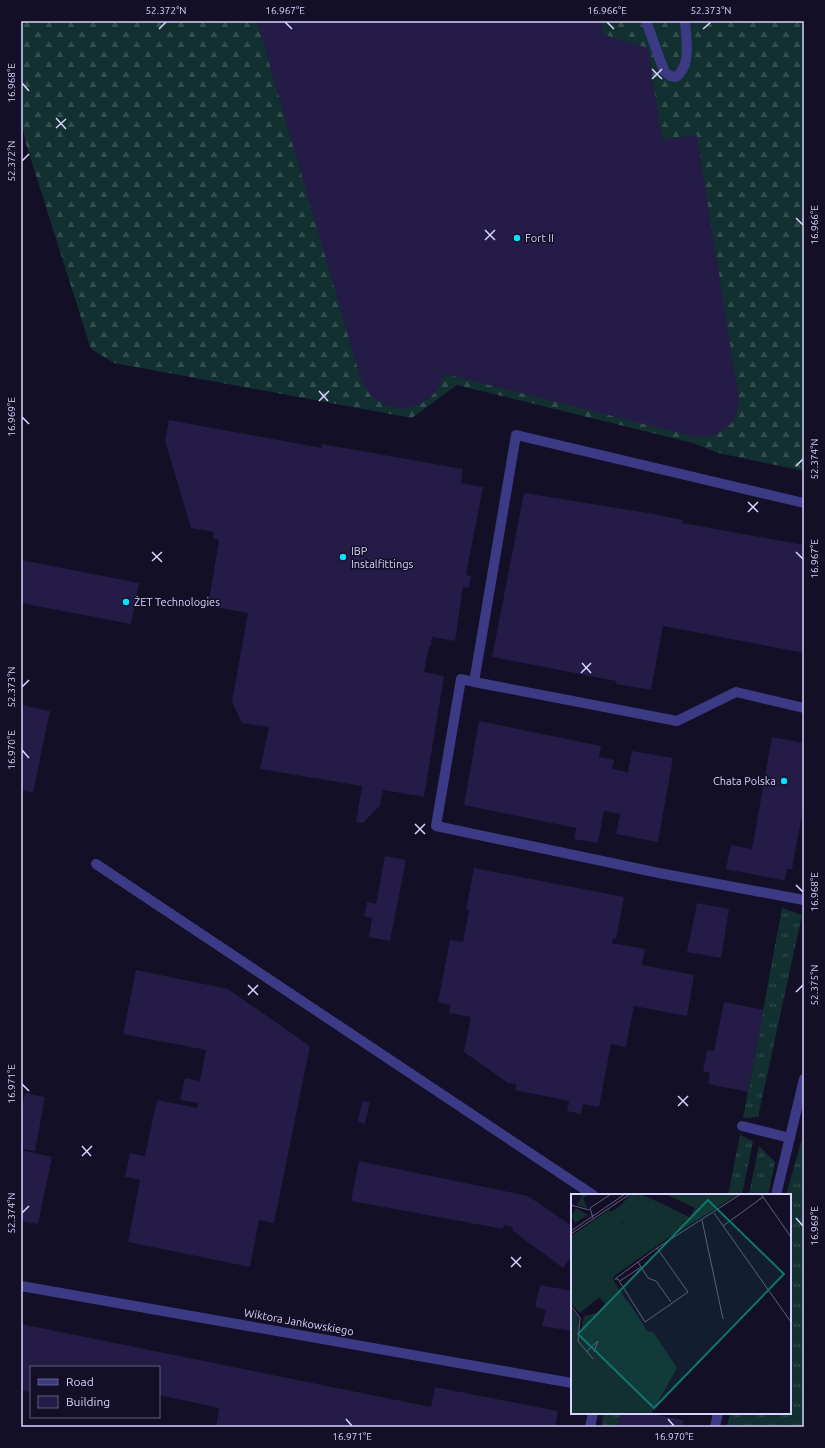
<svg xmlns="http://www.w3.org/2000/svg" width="825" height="1448" font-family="Ubuntu,sans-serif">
<defs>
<pattern id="grass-tufts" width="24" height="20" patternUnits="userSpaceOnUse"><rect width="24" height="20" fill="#12302f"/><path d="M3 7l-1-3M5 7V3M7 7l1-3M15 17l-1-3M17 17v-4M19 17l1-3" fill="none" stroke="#344d4e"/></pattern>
<pattern id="forest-firs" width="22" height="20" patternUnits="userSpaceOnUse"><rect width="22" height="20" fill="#12302f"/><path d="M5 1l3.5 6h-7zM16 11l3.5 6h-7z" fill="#344d4e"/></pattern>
</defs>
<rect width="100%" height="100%" fill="#130f26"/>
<path fill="url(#grass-tufts)" d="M782,908l20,7 -44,202 -15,1z
M740,1135l13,6 -11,54h-14z
M804,1138v289h-77l3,-14h60v-218h-4l15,-53z
M759,1146l16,16 -7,33h-19z
M603,1413h17l-2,14h-16z"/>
<path fill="url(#forest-firs)" d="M21,21h783v450l-86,-18 -25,-10 -236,-58 -45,33 -298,-55 -23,-14 -65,-205 -5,-24z"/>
<path fill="#241b47" d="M257,21h346l-1,13 46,14 14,92 35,-5 42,265 -1,10 -8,15 -16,11 -18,1 -251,-63 -7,15 -8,9 -10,6 -13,4h-11l-11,-3 -14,-9 -10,-16z
M169,420l153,28v-4l141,25 -2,14 22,4 -17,88 5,1 -2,12 -6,-1 -8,54 -23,-4 -1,9h-2l-5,26 20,4 -20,121 -41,-7 -3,15 -17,18 -7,-1 6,-36 -102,-17 9,-42 -27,-4 -10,-21 16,-89 -40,-7 11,-66 -6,-2 1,-6 -23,-4 -26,-88z
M524,493l124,20 35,7 -1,3 122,22v108l-141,-27 -12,64 -35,-6v-3l-124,-24z
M21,560l118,23 -8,41 -110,-21z
M21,705l29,6 -17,82 -12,-3z
M479,721l122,25 -2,11 15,3 -2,9 16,3 4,-21 41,7 -15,84 -42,-8 4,-20 -16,-3 -6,32 -24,-4 2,-11 -112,-23z
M772,737l32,6v60l-12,66h-5l-2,10 2,2 -61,-12 5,-24 21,4z
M385,856l21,4 -16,81 -21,-4 3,-19 -8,-2 3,-14 9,2z
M474,868l150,29 -8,42 -3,-1 -1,5 33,6 -3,16 52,10 -7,41 -53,-10 -8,41 -15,-3 -12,63 -16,-3 -2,10 -14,-3 2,-10 -54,-11 1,-6 -8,-1 -44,-31 7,-35 -22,-4 1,-8 -12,-3 12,-62 13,2 6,-32h-3z
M697,903l32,6 -8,49 -34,-6z
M136,970l92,19 82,57 -36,177 -15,-3 -9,47 -122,-25 12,-62 -15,-3 5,-24 15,3 12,-56 40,8 1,-5 -18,-3 5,-22 15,3 6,-31 -83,-16z
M724,1002l40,8 -16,82 -40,-8 2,-11 -7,-2 4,-21 7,1z
M25,1093l20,4 -10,54 -14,-2v-35z
M362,1101l8,1 -5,22 -7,-2z
M21,1150l31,7 -14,67 -17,-3z
M359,1161l169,35 44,30v37l-4,-3 -5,8 -50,-37 -1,-4 -8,-2 -1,4 -152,-28z
M540,1285l32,6v40l-30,-5 4,-16 -11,-3z
M21,1324l410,83 4,-20 123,24 -3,16h-242l-10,-2v2h-87l3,-19 -60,-13v-28h-128v25l-10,-2z
M620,1413h26l37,7 -1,7h-64z"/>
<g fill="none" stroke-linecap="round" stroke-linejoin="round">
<path stroke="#3d3a85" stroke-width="10" d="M646,21l18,50 6,5 6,1c16,-12 10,-38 9,-56
M804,503l-288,-68 -42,247 -13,-3 -25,147 223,47 145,27
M474,682l203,39 59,-29 68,16
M96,864l497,331
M742,1126l48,12"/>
<path stroke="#3d3a85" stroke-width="10" d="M776,1195l28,-116
M21,1286l551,97
M590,1427l3,-14
M715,1427l3,-14"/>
</g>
<path fill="none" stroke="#d9d4ff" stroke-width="1.5" d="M285,22l7,7M607,22l7,7M159,29l7,-7M703,29l8,-7M652,69l10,10M652,79l10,-10M22,83l7,8M56,118l10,11M56,128l10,-9M22,161l7,-7M796,218l7,7M485,230l10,10M485,240l10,-10M319,391l9,10M319,401l10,-10M22,417l7,7M796,466l7,-7M748,502l10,10M748,512l10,-10M152,552l10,10M796,552l7,7M152,561l10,-9M582,663l9,10M581,673l10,-10M22,687l7,-7M22,750l7,8M415,824l10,10M415,834l10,-10M796,885l7,7M248,985l10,10M796,992l7,-7M248,995l10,-10M22,1084l7,7M678,1096l10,10M678,1106l10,-10M82,1146l9,10M82,1156l10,-10M22,1213l7,-7M796,1218l7,8M511,1257l10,10M511,1267l10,-10M346,1419l6,7M668,1419l6,7"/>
<g fill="#00e5ff" stroke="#130f26" stroke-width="1.5">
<circle cx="517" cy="238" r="4"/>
<circle cx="343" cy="557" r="4"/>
<circle cx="126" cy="602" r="4"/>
<circle cx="784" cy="781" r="4"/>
</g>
<g text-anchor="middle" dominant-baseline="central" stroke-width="3" stroke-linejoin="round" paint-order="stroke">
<g font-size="11" fill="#d9d4ff" stroke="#130f26" text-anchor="start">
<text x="525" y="238">Fort II</text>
<text x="351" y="551">IBP<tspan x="351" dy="13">Instalfittings</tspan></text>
<text x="134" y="602">ŻET Technologies</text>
<text x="776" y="781" text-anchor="end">Chata Polska</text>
</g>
<g font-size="11" fill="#d9d4ff" stroke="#130f26">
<text transform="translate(299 1322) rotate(10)">Wiktora Jankowskiego</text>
</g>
</g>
<g transform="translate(571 1194)">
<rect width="220" height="220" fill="#130f26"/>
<path d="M18,0l-6,4 4,10 -10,-3 5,-10zM60,0h8l-2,4 10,7 5,-6 13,6 -4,6 -20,6 -9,13 -7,-1 -4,-9 -11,3 -5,18 -3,5 -6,-3 -7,-10h-5l-13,8v-5l38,-26 2,2 9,-6zM94,0h74l-68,42 17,-15 7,-13zM5,14l12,7 -13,8 -3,-7z" fill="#12302f"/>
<path d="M68,0l13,5 -9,9 -6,-6zM94,11l26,13 -20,18 -57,40v5l32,51 8,1 23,35 -26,46h-80v-106l7,9 2,20 4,-21 13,-3 9,-8 -7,-8 -19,16 -9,-9v-63l13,-8h5l7,10 6,3 3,-5 1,-10 6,-17 6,2 7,13 7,1 9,-14 20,-5z" fill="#12302f"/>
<path d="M57,107l19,30 5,1 6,8 -28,58 -44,16h-15v-77l24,1 26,-36z" fill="#12302f"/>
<path fill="none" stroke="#625e7d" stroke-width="1" d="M190,0l30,43M0,11l18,5M143,19l77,109M22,24l-3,-10 21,-14M131,26l21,99M152,32l40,-29M0,37l54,-37M0,40l59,-40M86,54l31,44 -43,30 -27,-43h-3l42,-31 84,-54M67,68l10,16 8,3 15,21M49,87l21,-14M0,112l9,12 -2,23 15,18M15,158l12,-11 -4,11"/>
<path fill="#0f766e" fill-opacity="0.15" stroke="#0f766e" stroke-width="2" d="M137,6l76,74 -130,134 -76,-74z"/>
<rect width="220" height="220" fill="none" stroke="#d9d4ff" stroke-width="2"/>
</g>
<rect width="825" height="1448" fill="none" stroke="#130f26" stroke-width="44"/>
<rect x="30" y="1366" width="130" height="52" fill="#130f26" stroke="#625e7d"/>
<rect x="38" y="1379" width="20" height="6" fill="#3d3a85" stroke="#625e7d"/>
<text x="66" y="1386" font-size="12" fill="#d9d4ff">Road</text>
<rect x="38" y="1396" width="20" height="12" fill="#241b47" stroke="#625e7d"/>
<text x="66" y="1406" font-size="12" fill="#d9d4ff">Building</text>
<rect x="22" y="22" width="781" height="1404" fill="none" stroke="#d9d4ff" stroke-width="1.5"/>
<g font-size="10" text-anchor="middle" fill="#d9d4ff">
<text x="166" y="14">52.372°N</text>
<text x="285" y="14">16.967°E</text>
<text x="607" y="14">16.966°E</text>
<text x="711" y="14">52.373°N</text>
<text transform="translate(11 83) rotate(-90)" y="4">16.968°E</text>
<text transform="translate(11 161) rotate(-90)" y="4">52.372°N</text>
<text transform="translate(814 225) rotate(-90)" y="4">16.966°E</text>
<text transform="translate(11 417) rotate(-90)" y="4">16.969°E</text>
<text transform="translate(814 459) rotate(-90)" y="4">52.374°N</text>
<text transform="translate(814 559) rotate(-90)" y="4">16.967°E</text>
<text transform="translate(11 687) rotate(-90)" y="4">52.373°N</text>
<text transform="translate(11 750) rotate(-90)" y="4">16.970°E</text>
<text transform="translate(814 892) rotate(-90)" y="4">16.968°E</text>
<text transform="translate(814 985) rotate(-90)" y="4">52.375°N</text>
<text transform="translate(11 1084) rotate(-90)" y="4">16.971°E</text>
<text transform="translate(11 1213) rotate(-90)" y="4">52.374°N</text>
<text transform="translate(814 1226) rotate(-90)" y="4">16.969°E</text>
<text x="352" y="1440">16.971°E</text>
<text x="674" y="1440">16.970°E</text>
</g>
</svg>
